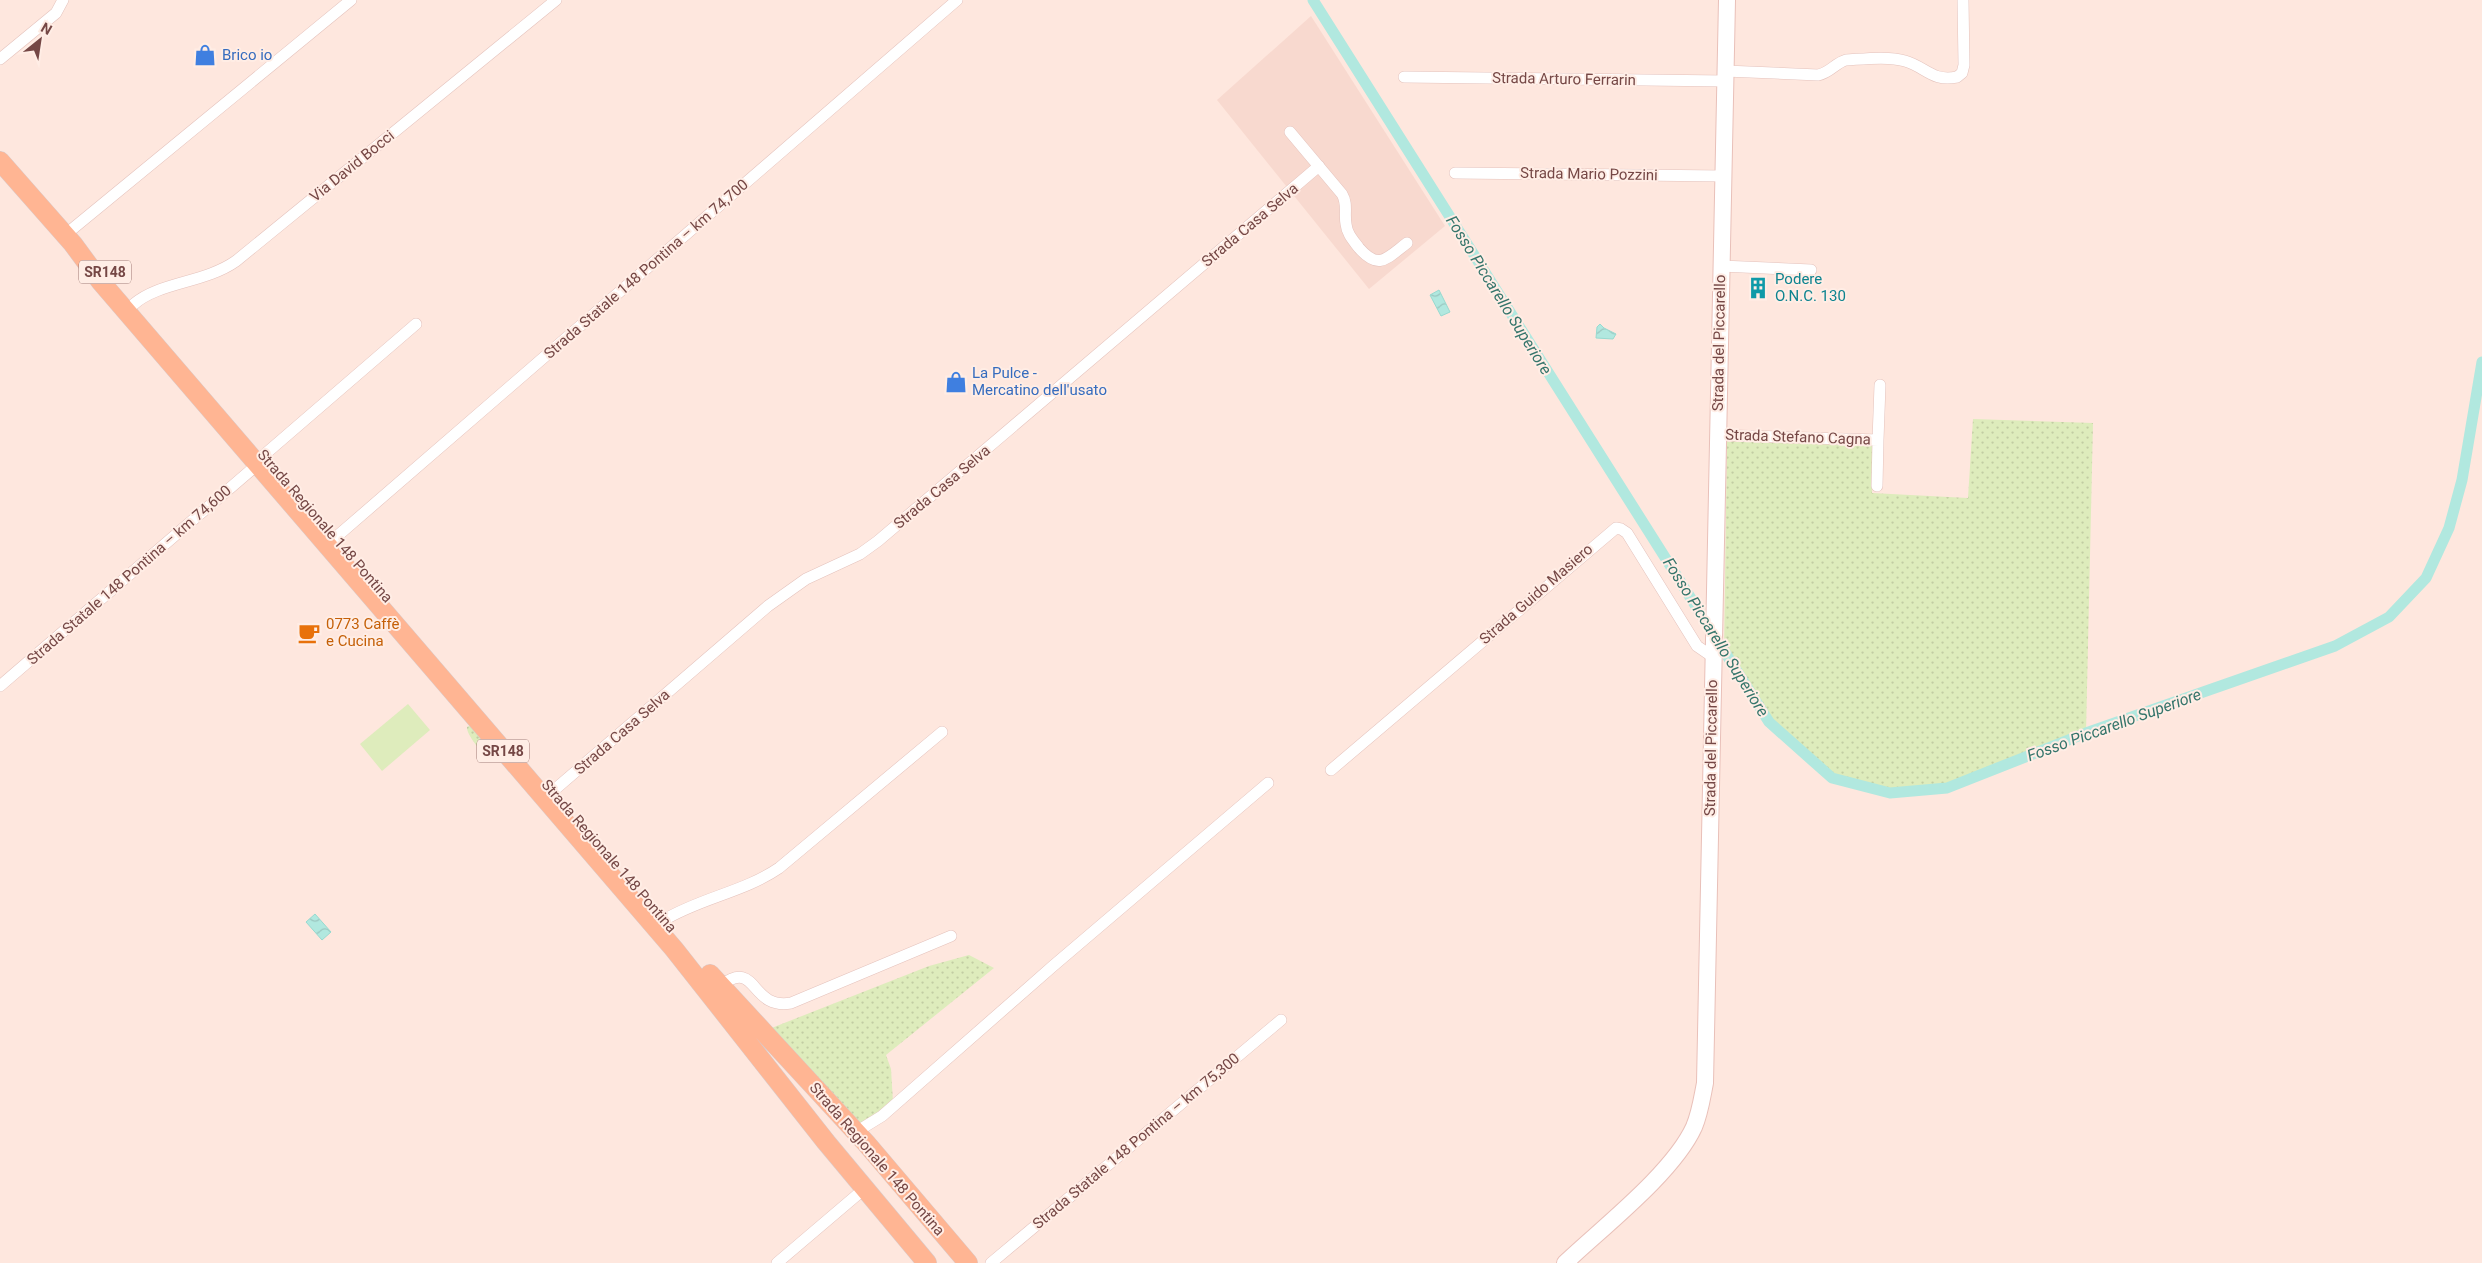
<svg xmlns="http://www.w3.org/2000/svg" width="2482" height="1263" font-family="Roboto,sans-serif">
<defs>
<pattern id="green-dots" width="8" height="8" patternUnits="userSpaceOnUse" patternTransform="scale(1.25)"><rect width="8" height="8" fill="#deecbc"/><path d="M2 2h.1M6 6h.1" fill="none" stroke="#c2cca3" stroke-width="1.8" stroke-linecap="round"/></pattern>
<pattern id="water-waves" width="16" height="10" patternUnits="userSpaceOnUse" patternTransform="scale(1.25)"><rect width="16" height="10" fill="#b1e8df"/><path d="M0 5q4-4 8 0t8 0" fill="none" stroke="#9cc8c1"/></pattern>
</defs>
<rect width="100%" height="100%" fill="#fee7de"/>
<path fill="#f8d9cf" d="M1311,16l134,210 -76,63 -152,-189z"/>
<path fill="url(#green-dots)" d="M1973,419l120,4 -7,310 -139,55 -57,5 -58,-16 -63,-55 -45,-70 3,-211 146,5 -1,47 96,5z
M471,725l28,33 -1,4c-9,1 -32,-26 -31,-35z
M969,955l25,13 -108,87 5,14 2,33 -32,23 -92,-96 160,-63z"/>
<path fill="#deecbc" d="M408,704l22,26 -48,41 -22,-27z"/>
<path fill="url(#water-waves)" stroke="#97dad0" d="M1439,290l11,22 -9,4 -11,-21z
M1600,324l4,4 12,6 -3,5 -17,-1 1,-11z
M315,914l16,18 -9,8 -16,-18z"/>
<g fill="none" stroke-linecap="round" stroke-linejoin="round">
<path stroke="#b1e8df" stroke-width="11" d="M1313,0l456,722 63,56 58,15 57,-5 139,-55 249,-87 54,-29 37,-39 23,-50 13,-48 20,-118"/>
<g stroke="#e4c2bc" stroke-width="12">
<path id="street" d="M0,59l56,-46 7,-13
M1725,71l93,4c12,-2 17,-12 28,-15 18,-1 42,-4 59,1 21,6 27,21 52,16l5,-4 2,-8 -1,-65
M1404,77l321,4
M1290,132l52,62c6,10 2,19 4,30 1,10 7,16 13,24 20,23 28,10 48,-5
M1455,173l268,3
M65,235l286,-235
M1721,266l90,4
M134,304c25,-22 71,-21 102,-43l320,-261
M1717,435l161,5 -1,46
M1878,440l2,-55
M264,455l152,-131
M335,538l622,-538
M0,686l258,-222
M1331,770l285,-242 5,1 6,4 70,113 16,11
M553,791l215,-185 38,-27 54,-25 18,-13 441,-375
M664,920c36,-22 80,-28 115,-52l163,-136
M720,986c38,-29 29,24 71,17l160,-67
M856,1132l26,-16 171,-150 215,-183
M777,1263l87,-74
M991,1263l290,-243"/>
</g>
<g stroke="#e9c0b9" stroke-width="18">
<path id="secondary" d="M1565,1263c38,-36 108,-90 129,-136 6,-14 8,-29 11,-44l22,-1083"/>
</g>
<g stroke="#d8cbcb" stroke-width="20">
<path id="primary" d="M0,161l73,83 28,38 573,667 152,193 101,121
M710,974l156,169 102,120"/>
</g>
<use href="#street" stroke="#fff" stroke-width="11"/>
<use href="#secondary" stroke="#fff" stroke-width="16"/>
<use href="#primary" stroke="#ffb593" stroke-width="19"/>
</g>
<defs>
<g id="shop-bare" transform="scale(1.725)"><path d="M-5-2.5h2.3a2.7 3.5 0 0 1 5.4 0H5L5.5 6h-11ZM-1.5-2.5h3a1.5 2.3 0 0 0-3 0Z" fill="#3f7fe0" stroke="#ffede5" stroke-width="2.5" paint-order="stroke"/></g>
<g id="building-bare" transform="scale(1.725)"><path d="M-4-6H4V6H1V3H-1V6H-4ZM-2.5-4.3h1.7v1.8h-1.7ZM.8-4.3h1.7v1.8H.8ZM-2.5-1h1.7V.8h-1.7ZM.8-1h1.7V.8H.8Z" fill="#0f9aa8" stroke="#ffede5" stroke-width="2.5" paint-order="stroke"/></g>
<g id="cafe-bare" transform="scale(1.725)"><path d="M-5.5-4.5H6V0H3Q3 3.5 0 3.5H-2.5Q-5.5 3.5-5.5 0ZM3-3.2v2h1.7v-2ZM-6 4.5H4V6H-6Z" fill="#e8710a" stroke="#ffede5" stroke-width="2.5" paint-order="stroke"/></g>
</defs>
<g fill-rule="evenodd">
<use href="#shop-bare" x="205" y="55"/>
<use href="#building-bare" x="1758" y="288"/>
<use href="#shop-bare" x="956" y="382"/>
<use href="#cafe-bare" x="309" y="633"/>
</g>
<g text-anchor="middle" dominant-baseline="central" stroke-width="4" stroke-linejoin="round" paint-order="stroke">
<g fill="#ffede5" stroke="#9e7975" stroke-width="1">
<rect x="79" y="260.5" width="52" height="23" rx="4"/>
<rect x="477" y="739.5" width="52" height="23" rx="4"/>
</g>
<g font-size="14" font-weight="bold" fill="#754745">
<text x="105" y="272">SR148</text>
<text x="503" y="751">SR148</text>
</g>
<g font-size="15" fill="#366cbe" stroke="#ffede5" text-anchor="start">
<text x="222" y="55">Brico io</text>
<text x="972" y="373">La Pulce -<tspan x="972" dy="17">Mercatino dell'usato</tspan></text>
</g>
<g font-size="15" fill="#754745" stroke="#ffede5">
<text transform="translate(1564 79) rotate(1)">Strada Arturo Ferrarin</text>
<text transform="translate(352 166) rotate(-39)">Via David Bocci</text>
<text transform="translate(1589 174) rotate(1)">Strada Mario Pozzini</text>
<text transform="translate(1250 225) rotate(-40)">Strada Casa Selva</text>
<text transform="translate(646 269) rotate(-41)">Strada Statale 148 Pontina – km 74,700</text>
<text transform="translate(1719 343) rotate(-89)">Strada del Piccarello</text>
<text transform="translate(1798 437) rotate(2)">Strada Stefano Cagna</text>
<text transform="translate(942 487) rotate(-40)">Strada Casa Selva</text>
<text transform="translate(325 526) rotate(49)">Strada Regionale 148 Pontina</text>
<text transform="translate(129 575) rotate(-41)">Strada Statale 148 Pontina – km 74,600</text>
<text transform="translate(1536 594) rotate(-41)">Strada Guido Masiero</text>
<text transform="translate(622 732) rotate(-41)">Strada Casa Selva</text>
<text transform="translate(1711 748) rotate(-89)">Strada del Piccarello</text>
<text transform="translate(609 856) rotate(49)">Strada Regionale 148 Pontina</text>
<text transform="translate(1136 1141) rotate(-40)">Strada Statale 148 Pontina – km 75,300</text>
<text transform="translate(877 1159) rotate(49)">Strada Regionale 148 Pontina</text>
</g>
<g font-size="15" fill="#0d838f" stroke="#ffede5" text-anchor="start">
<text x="1775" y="279">Podere<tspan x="1775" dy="17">O.N.C. 130</tspan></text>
</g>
<g font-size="15" fill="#c56008" stroke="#ffede5" text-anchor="start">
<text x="326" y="624">0773 Caffè<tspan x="326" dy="17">e Cucina</tspan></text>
</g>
<g font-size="16" font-style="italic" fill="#35756b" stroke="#ffede5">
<text transform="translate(1499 295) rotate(58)">Fosso Piccarello Superiore</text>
<text transform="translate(1716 637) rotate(58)">Fosso Piccarello Superiore</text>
<text transform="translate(2114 725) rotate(-20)">Fosso Piccarello Superiore</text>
</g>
</g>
<g transform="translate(40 40) rotate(30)" stroke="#ffede5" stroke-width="4" paint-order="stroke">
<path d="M0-4L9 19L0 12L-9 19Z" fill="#754745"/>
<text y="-8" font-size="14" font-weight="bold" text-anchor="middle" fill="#754745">N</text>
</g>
</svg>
